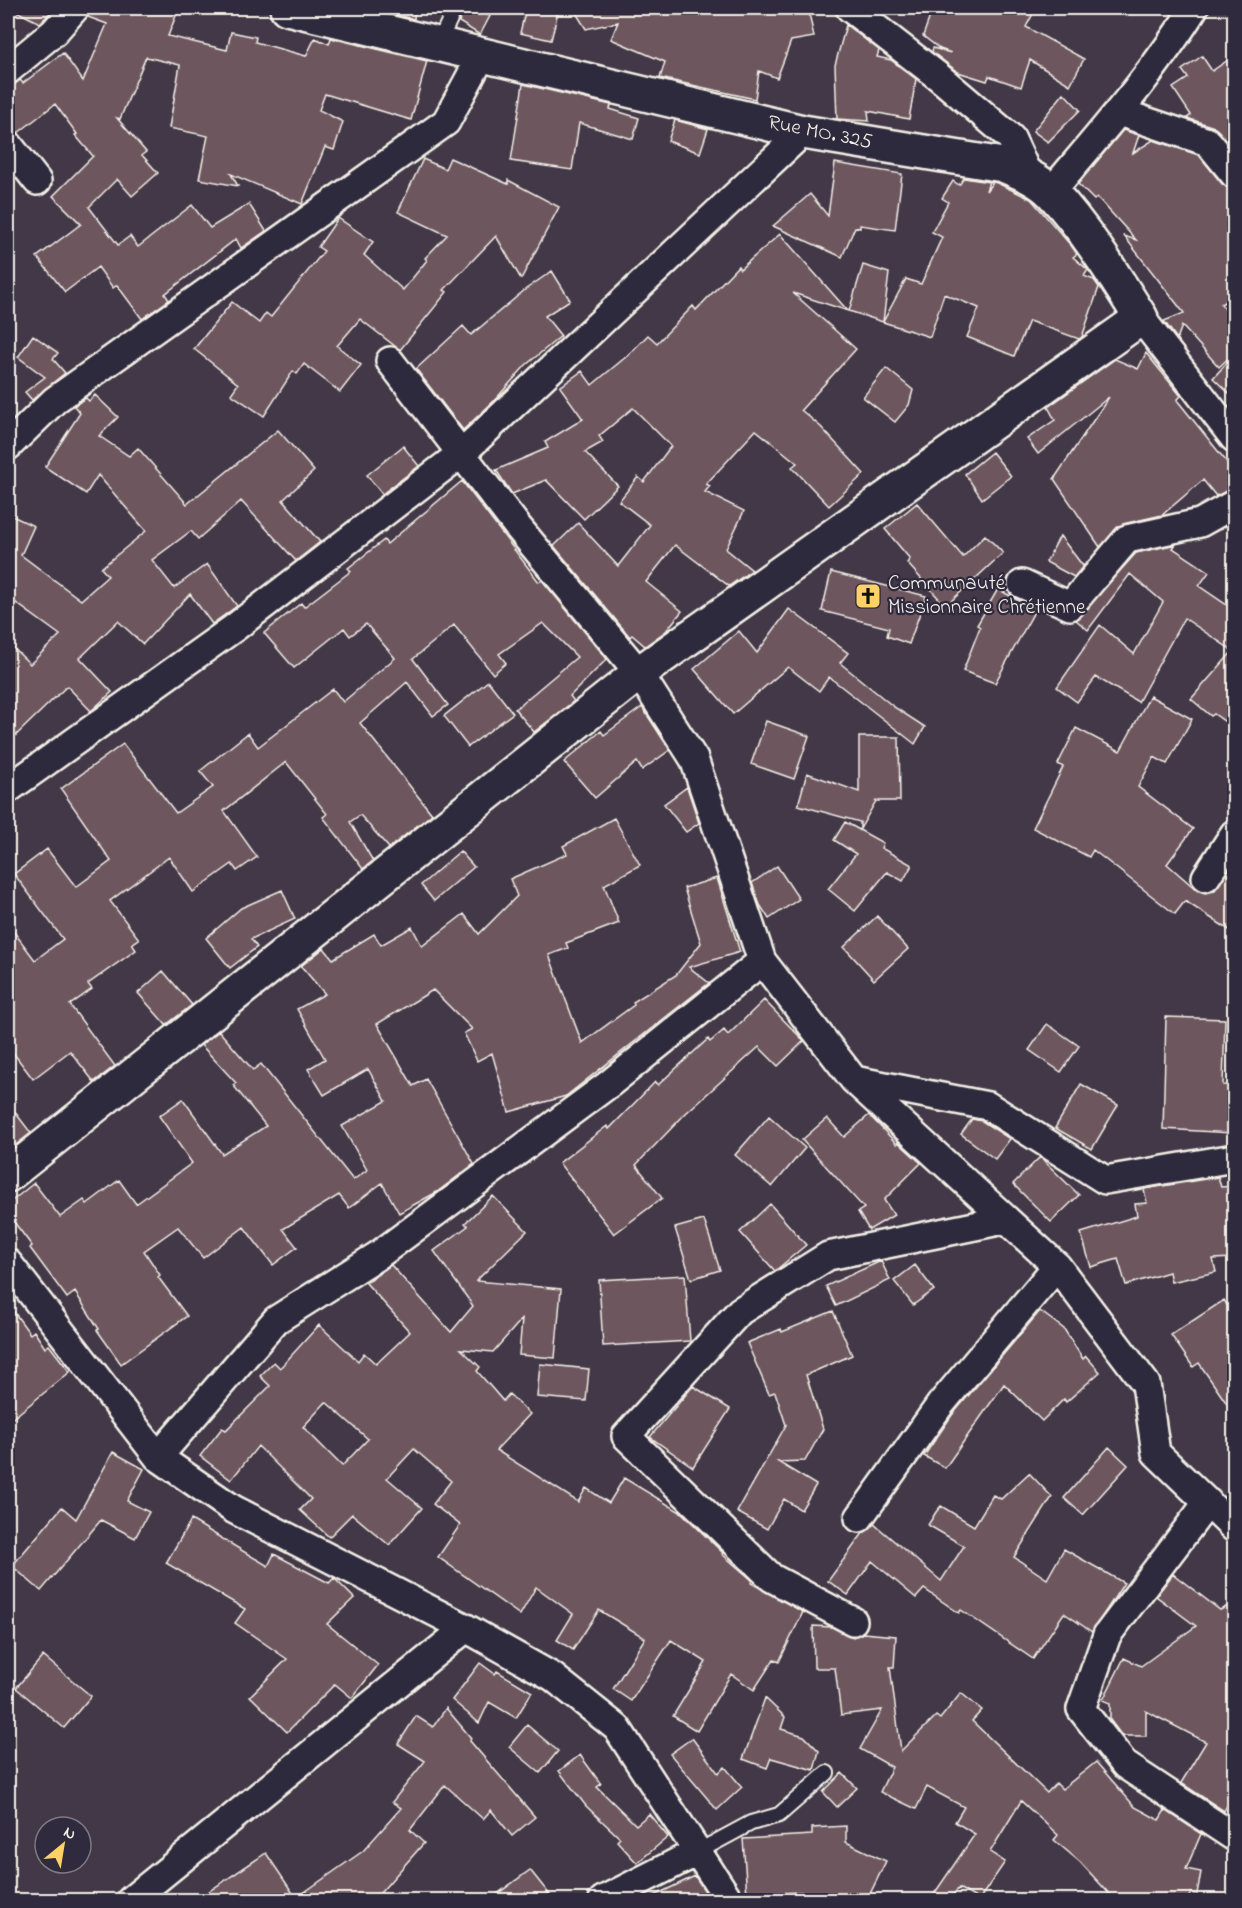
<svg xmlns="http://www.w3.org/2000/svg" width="1242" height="1908" font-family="'Indie Flower',sans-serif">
<rect width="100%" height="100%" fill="#423847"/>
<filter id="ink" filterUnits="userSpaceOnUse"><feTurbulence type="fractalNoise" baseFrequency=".0167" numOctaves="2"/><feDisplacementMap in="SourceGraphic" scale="12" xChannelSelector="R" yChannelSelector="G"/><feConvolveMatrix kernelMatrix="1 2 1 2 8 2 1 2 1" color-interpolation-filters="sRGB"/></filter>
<g filter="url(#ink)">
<path fill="#6e575f" stroke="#f4f1e8" stroke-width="1.5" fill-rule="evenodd" d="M10,8h45l-15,15z
M90,8h89l-11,28 59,14 4,-18 25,5 -1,5 51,14 9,-18 14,6 2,-6 96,23 -16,59 -86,-26 -6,16 24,12 -9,28 -9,-3 -23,57 -71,-30 7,12 -39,-7 9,-43 -39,-8 11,-63 -34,-8 -26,62 -3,-1 29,34 -4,3 16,18 -26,23 -15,-17 -28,28 29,38 12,-9 8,11 54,-42 18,23 39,-24 17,27 -25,17 -5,-9 -71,55 4,6 -27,19 -25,-34 -4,3 -15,-21 -33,25 -28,-35 44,-33 -28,-28 40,-40 -18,-21 2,-1 -22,-30 -37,29 -10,-4v-39l12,-10 3,3 40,-30 20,28 24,-57 -19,-7z
M383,8h32l-1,11 -32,-7z
M464,8h11l15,8 -10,19 -21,-13z
M526,8h33l-8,32 -31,-7z
M573,8h235l6,29 -23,4 -14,37 -18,-7 -4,28 -95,-21 5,-16 -54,-23 7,-17 -32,7z
M933,8h103l-10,19 58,32 -14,26 -40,-25 -9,27 -32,-11 -2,5 -29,-9 -26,-20 1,-4 18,5 -11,-4 -17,-13z
M846,25l33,25 -2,7 14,3 25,19 -7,40 -41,-8 1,10 -32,-2 -2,-54z
M1202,56l10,15 22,-15v94l-20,-23 -27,-9 4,-3 -18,-27 15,-10 -6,-8z
M523,84l88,21 -1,4 29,9 -6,21 -54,-16 -7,47 -61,-9z
M1064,93l16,17 -32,32 -15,-11z
M675,120l33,9 -8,24 -32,-12z
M1123,130l16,5 -6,18 20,-13 46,15 23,29 12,5v107l-13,8 13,16v33l-15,14 -37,-41 -5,13 -13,-18 20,-8 -60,-77 12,4 -39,-43 -3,3 -16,-16z
M450,158l58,26v-4l51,27 -38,72 -25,-43 -52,54 3,2 -47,58 -40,-31 -23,27 24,19 -21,27 -36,-28 -7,10 -4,-3 -29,45 -33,-22 7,-10 -44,-35 38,-47 27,21 7,-10 5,4 53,-66 -6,-4 20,-29 35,24 -9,13 39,35 24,-30 -2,-2 22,-23 -49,-23 25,-53 22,10z
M835,163l67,11 -7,56 -35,-5v3l-5,-1 -13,30 -69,-31 37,-32 18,22z
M964,178l25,4 -3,9 7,-9 4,1 34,16 42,49 4,6 -4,3 15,13 -4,6 10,4 5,7 -17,50 -3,2 -50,-18 -15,35 -47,-19 12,-29 -35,-14 -14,43 -47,-15 23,-43 15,5 21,-47 -10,-5 16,-30 -6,-4 11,-17 6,4z
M780,234l68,77 -55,-18 63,56 -55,61 20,17 43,47 -35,32 -37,-39 5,-4 -41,-33 -50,54 4,2 -5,6 39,19 -18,38 26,21 -23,16 -54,-41 -29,37 36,29 -16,20 -21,15 -13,-11 -2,2 -76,-91 24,-23 40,43 32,-41 -31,-24 19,-24 6,5 27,-36 -38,-38 -34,28 4,6 -18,10 33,34 -34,33 -38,-39 -34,14 -16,-24 52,-22 -3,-6 38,-23 -23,-32 22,-16 10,14 35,-29 21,-21 9,8 36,-37 3,4 42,-44 2,3z
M863,265l26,8 -6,49 -34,-11z
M552,271l18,29 -25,16 16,20 -35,29 -32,36 -31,29 -47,-61 47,-43 8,9 55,-46z
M33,335l25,18 -5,6 12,14 -33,27 -7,-8 20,-15 -27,-20z
M1146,353l35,43 -4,4 57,71v17l-18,8 -13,-16 -41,35 -39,9 -23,23 -46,-68 55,-82 -71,57 -11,-15 28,-19 -7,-13 67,-48 23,10z
M1234,355v43l-21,-20z
M886,368l27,22 -4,15 -14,17 -32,-25z
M95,395l23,22 -19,19 30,20 9,-8 49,56 91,-74 36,41 -31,29 37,42 -24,19 -55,-60 -43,38 -7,-8 -39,29 22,28 33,-24 30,42 -25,18 -22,-30 -47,50 -25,-23 -38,37 32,34 -21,19 -24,-25 -59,57v-100l22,21 30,-29 -52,-38v-83l26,12 -13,29 60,45 27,-24 -7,-8 45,-37 -48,-56 -12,19 -41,-27 35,-54 -6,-7 12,-8 3,3z
M403,446l16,20 -37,28 -15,-19z
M992,452l19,24 -29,23 -17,-25z
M462,481l77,101 3,-2 65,79 -37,37 4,5 -40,31 -19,-23 62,-52 -34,-34 -44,31 7,9 -13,11 -39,-49 -41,34 35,46 -15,11 -26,-34 -47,41 72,91 -43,34 -29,-33 -10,7 23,39 -10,8 -40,-52 4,-3 -41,-52 -62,49 33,46 -20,14 -5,-7 -39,28 -24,-35 -59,44 29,38 -7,5 4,6 -48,34 4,5 -22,16 45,61 -21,16 -24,-31 -37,28 -25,-33v-122l27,36 28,-21 -49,-65 33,-25 29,38 35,-26 -50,-72 62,-45 53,69 37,-26 -13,-16 48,-38 10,14 75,-58 10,13 52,-44 -29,-34 -16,12 -6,-8 -50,40 -30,-35 37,-30 3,4 47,-36 -3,-3 36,-28 3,4z
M917,503l46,54 22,-22 18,18 -53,49h-8l-35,-39 3,-4 -25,-30z
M1060,536l23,30 2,-2 -11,13 -28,-15z
M1176,544l-3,4 36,24 -10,14 35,24v118l-20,-14 -3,2 -20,-17 42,-48 -49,-33 -46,84 -42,-25 -19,25 -20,-15 43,-62 34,29 29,-52 -33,-28 -42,56 -12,-10 60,-67z
M831,572l95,24 -17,48 -22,-8 2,-8 -67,-17z
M998,589l37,21 -40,73 -32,-12 17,-44 -3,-2z
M789,609l59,44 -8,10 54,44 31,20 -10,17 -86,-67 -10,14 -31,-24 -55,47 -39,-45 45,-38 18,22z
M488,681l25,32 -45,34 -24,-31z
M1150,696l42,23 -25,45 -13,-7 -16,30 55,42 -26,35 30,26 8,3 9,-2 20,-29v71l-49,-32 -10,13 -82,-64 -4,7 -56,-29 30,-61 -5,-3 18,-36 44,23z
M642,707l28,43 -28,20 -5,-8 -42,36 -31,-36 37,-31 3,4z
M766,721l43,15 -15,43 -43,-15z
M859,737h40l1,64h-24l-16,28v-7l-62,-17 9,-32 52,19z
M687,787l12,36 -13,9 -22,-28z
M614,818l26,47 -36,20 15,38 -53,20 2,5 -19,7 33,88 52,-38 -1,-3 43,-27 25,-32 -17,-55 33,-10 23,74 -51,15 20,16 -143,113 -57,16 -17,-59 -15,8 -13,-28 8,-4 -39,-39 -56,34 36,62 13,-7 48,85 -37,28 -38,21 -17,-30 -33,25 -10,-13 -56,34 14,18 -24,18 -29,-38 -41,31 -25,-31 -34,24 16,24 -2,2 29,39 -66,48 -24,-34 2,-1 -24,-37 -8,6 -37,-50 2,-2 -24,-32v-10l26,-21 26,34 24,-17 3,4 32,-24 17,24 56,-41 -33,-47 24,-17 39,55 44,-28 -33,-41 3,-2 -35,-38 18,-14 34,39 8,-6 92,116 14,-10 -25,-44 44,-25 -18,-32 -44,26 -16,-26 17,-10 -28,-50 28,-15 -24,-28 23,-18 9,11 41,-25 7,11 31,-18 10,19 42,-32 15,20 38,-38 -7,-17 57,-25 -4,-8z
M845,822l38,21 -2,5 31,17 -9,16 -16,-9 -32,39 -27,-22 28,-35 -22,-14z
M460,851l14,16 -40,34 -13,-16z
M777,866l22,33 -30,20 -9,-14 -8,-22z
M282,890l13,29 -44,20 6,8 -27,21 -24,-30 35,-30z
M877,916l31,33 -34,31 -30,-33z
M163,971l29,34 -26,20 -28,-32z
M764,1000l40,41 -26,25 -19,-19 -73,66 -50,52 26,33 -48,36 -55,-71 48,-37 2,3 46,-47 3,3 50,-46 2,3 14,-12 4,5z
M1166,1017l59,2 -2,66 11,1 -2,47 -69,-4z
M1047,1024l32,22 -18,26 -32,-22z
M1081,1084l37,21 -26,44 -37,-21z
M8,1103l23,30 -23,18z
M869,1115l28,29 1,-2 23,21 -37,37 10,15 -25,15 -11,-18 6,-4 -62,-68 25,-22 17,19z
M769,1116l36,32 -33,39 -37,-32z
M972,1119l10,2 28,18 -15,20 -34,-25z
M1040,1157l39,38 -28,27 -38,-38z
M1218,1177l3,10 13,-1v72l-21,1 3,13 -45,10 -2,-10 -43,13 -8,-26 -27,8 -10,-34 56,-17 -2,-12 12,-1 -3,-14z
M493,1196l34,35 -51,50 85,8 -6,69 -36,-3 3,-36 -29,33 -32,-3 19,18 -3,4 26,30 6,-7 21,20 -34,36 82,52 8,-14 23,15 15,-25 58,35 41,40 -1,1 30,26 -1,3 52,29 -24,50 -5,-3 -20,31 -23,-16 -34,57 -24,-15 33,-54 -35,-22 -40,61 -18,-12 32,-51 -46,-28 -26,40 -16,-10 16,-26 -37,-27 -16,28 -82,-58 22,-32 -27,-21 18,-23 -37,-32 -27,29 35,30 -33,37 -37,-31 -23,23 -29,-27 11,-11 -53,-53 -27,34 -31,-24 22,-28 4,2 44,-44 -10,-10 14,-14 6,6 39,-43 39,36 6,-8 12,11 34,-32 -44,-49 25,-18 60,67 22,-26 -39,-55 34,-25 -3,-3zM326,1402l42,37 -26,27 -39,-39z
M770,1204l36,41 -31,26 -35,-39z
M704,1220l16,50 -29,9 -16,-51z
M881,1261l9,19 -54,26 -10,-20z
M915,1265l19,25 -21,15 -19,-24z
M685,1275l5,66 -87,5 -4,-66z
M1224,1300l10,16v98l-35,-51 -6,4 -22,-32z
M8,1304l22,30 4,-3 11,17 4,-3 21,27 -62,50z
M833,1311l19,44 -46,20 17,54 -18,32 -27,1 38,23 -15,25 -17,-11 -17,30 -30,-17 49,-87 -11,-33 -6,2 -22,-51 34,-14 1,3z
M1040,1311l24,18 19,30 3,-3 14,16 -34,30 -2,-3 -22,22 -38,-37 -59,84 -21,-12 28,-41z
M540,1364l49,5 -3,32 -49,-4z
M693,1386l37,23 -37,58 -43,-30z
M1109,1447l19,18 -45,50 -19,-17z
M113,1452l31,17 -17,32 22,11 -14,26 -34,-18 -60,71 -29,-25 50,-59 14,12z
M1029,1473l23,24 -38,60 33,22 17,-30 60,34 -32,49 -28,-19 -31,46 -72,-49 -2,3 -35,-24 -8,9 -44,-37 -24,34 -20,-14 35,-48 11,-9 67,57 23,-35 -36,-21 8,-13 5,-6 33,20 19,-31 8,4z
M191,1520l77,46 6,-12 55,29 5,-5 20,20 -27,26 51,41 -26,33 -17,-14 -48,48 -37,-36 37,-37 -52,-36 10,-14 -79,-46z
M1173,1574l47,36 14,-7v190l-10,18 -43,-28 25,-41 -60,-31v25h-24l-12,-16v-17l-7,-3 21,-42 17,8 55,-40 -40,-30z
M813,1626l19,1 21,10 10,-4 33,3 -2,31h-4l11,84 35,-35 4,3 21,-26 21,17 -10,11 75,72 9,-10 6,6 34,-27 39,45 24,13 6,-10 36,24 -15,35 15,3 -4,22 -6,-1 -4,7h-72l-35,-38 -26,-22 4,-5 -37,-34 -31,51 15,10 -26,38 -20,-12 -11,12h-18l45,-66 -20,-12 9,-15 -37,-20 -11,22 -36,-17 12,-25 -32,-18 22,-39 -41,5 -6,-47h-21z
M43,1656l48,40 -27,32 -48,-40z
M480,1663l15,11 2,-3 35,21 -16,26 -27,-16 -10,21 -27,-23z
M765,1698l20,19 -4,12 23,7 15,15 -5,19 -43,-12 -4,10 -24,-9z
M446,1708l25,30 -1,3 65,76 -23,19 -21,-26 -8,9 -38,-34 -35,45 14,13 -50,57h-178l70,-47 30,45 67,-47 38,-43 -9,-6 33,-41 -27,-17 18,-28 17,11z
M527,1725l31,26 -18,22 -31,-26z
M692,1738l26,35 7,-6 17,20 -25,23 -47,-56z
M580,1755l21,29 -4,3 39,38 13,-11 19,23 -31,26 -20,-22 3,-3 -34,-32 -27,-35z
M842,1773l15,15 -20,19 -14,-15z
M846,1826v16l40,19 -19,39h-65l-1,-8 -54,3 -4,-56 69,-4v-7z
M530,1870l24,30h-65z
M695,1876l16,24h-66z"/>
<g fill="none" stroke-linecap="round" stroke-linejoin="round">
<g stroke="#f4f1e8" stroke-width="18">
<path id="lane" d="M438,45l17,-37
M699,1851l52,-28 28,-8 48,-42"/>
</g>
<g stroke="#f4f1e8" stroke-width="32">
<path id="street" d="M850,8l89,69 72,61 17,37
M8,70l46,-38 21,-24
M1119,112l89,30 26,32
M8,144l29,37
M1051,192c50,-60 102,-118 143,-184
M1141,318l93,120
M390,361l127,165 122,147 55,86 68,202 92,119 203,186 89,118 10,69 78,75
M8,446l47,-46 391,-278 36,-67
M1022,584l48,22 57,-67 73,-16 34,-19
M8,789l226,-161 228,-175 341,-321
M1206,877l28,-43
M854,1080l134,26 117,74 129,-22
M8,1263l150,194 75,52 233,119 87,49 64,51 112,172
M158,1457l118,-137 101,-64 232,-172 153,-123
M1208,1502l-101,133 -26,74 44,56 109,72
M859,1518l81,-113 117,-139
M853,1621l-81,-43 -146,-142 114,-125 88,-55 176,-36
M131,1900l335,-272
M603,1900l96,-49"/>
</g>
<g stroke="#f4f1e8" stroke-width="38">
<path id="secondary" d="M8,1175l631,-502 502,-355c-26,-41 -56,-90 -89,-125 -13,-14 -32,-21 -49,-28l-200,-33 -516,-124"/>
</g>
<use href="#lane" stroke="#2f2a3d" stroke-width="14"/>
<use href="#street" stroke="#2f2a3d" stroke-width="27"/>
<use href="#secondary" stroke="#2f2a3d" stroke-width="33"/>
</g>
</g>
<defs>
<g id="church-square" transform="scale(1.35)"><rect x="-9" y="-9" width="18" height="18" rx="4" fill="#ffd166" stroke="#2f2a3d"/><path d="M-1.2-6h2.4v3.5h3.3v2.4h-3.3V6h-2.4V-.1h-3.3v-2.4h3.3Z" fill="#111"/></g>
</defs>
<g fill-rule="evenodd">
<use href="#church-square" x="868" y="596"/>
</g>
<g text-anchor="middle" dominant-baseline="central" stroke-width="4.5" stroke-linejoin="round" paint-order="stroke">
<g font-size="21" fill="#f4f1e8" stroke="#2f2a3d">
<text transform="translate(820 133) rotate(11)">Rue MO. 325</text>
</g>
<g font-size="21" fill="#f4f1e8" stroke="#2f2a3d" text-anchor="start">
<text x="888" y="584">Communauté<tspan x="888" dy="24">Missionnaire Chrétienne</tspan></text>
</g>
</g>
<rect width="1242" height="1908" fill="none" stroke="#2f2a3d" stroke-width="30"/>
<rect x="15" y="15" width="1212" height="1878" fill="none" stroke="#f4f1e8" stroke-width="2" filter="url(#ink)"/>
<g transform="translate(63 1845) rotate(30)"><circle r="28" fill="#2f2a3d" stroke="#7e7a81" stroke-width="1.5"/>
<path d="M0-4.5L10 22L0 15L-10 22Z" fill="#ffd166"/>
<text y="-9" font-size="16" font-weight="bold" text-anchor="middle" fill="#f4f1e8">N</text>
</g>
</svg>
